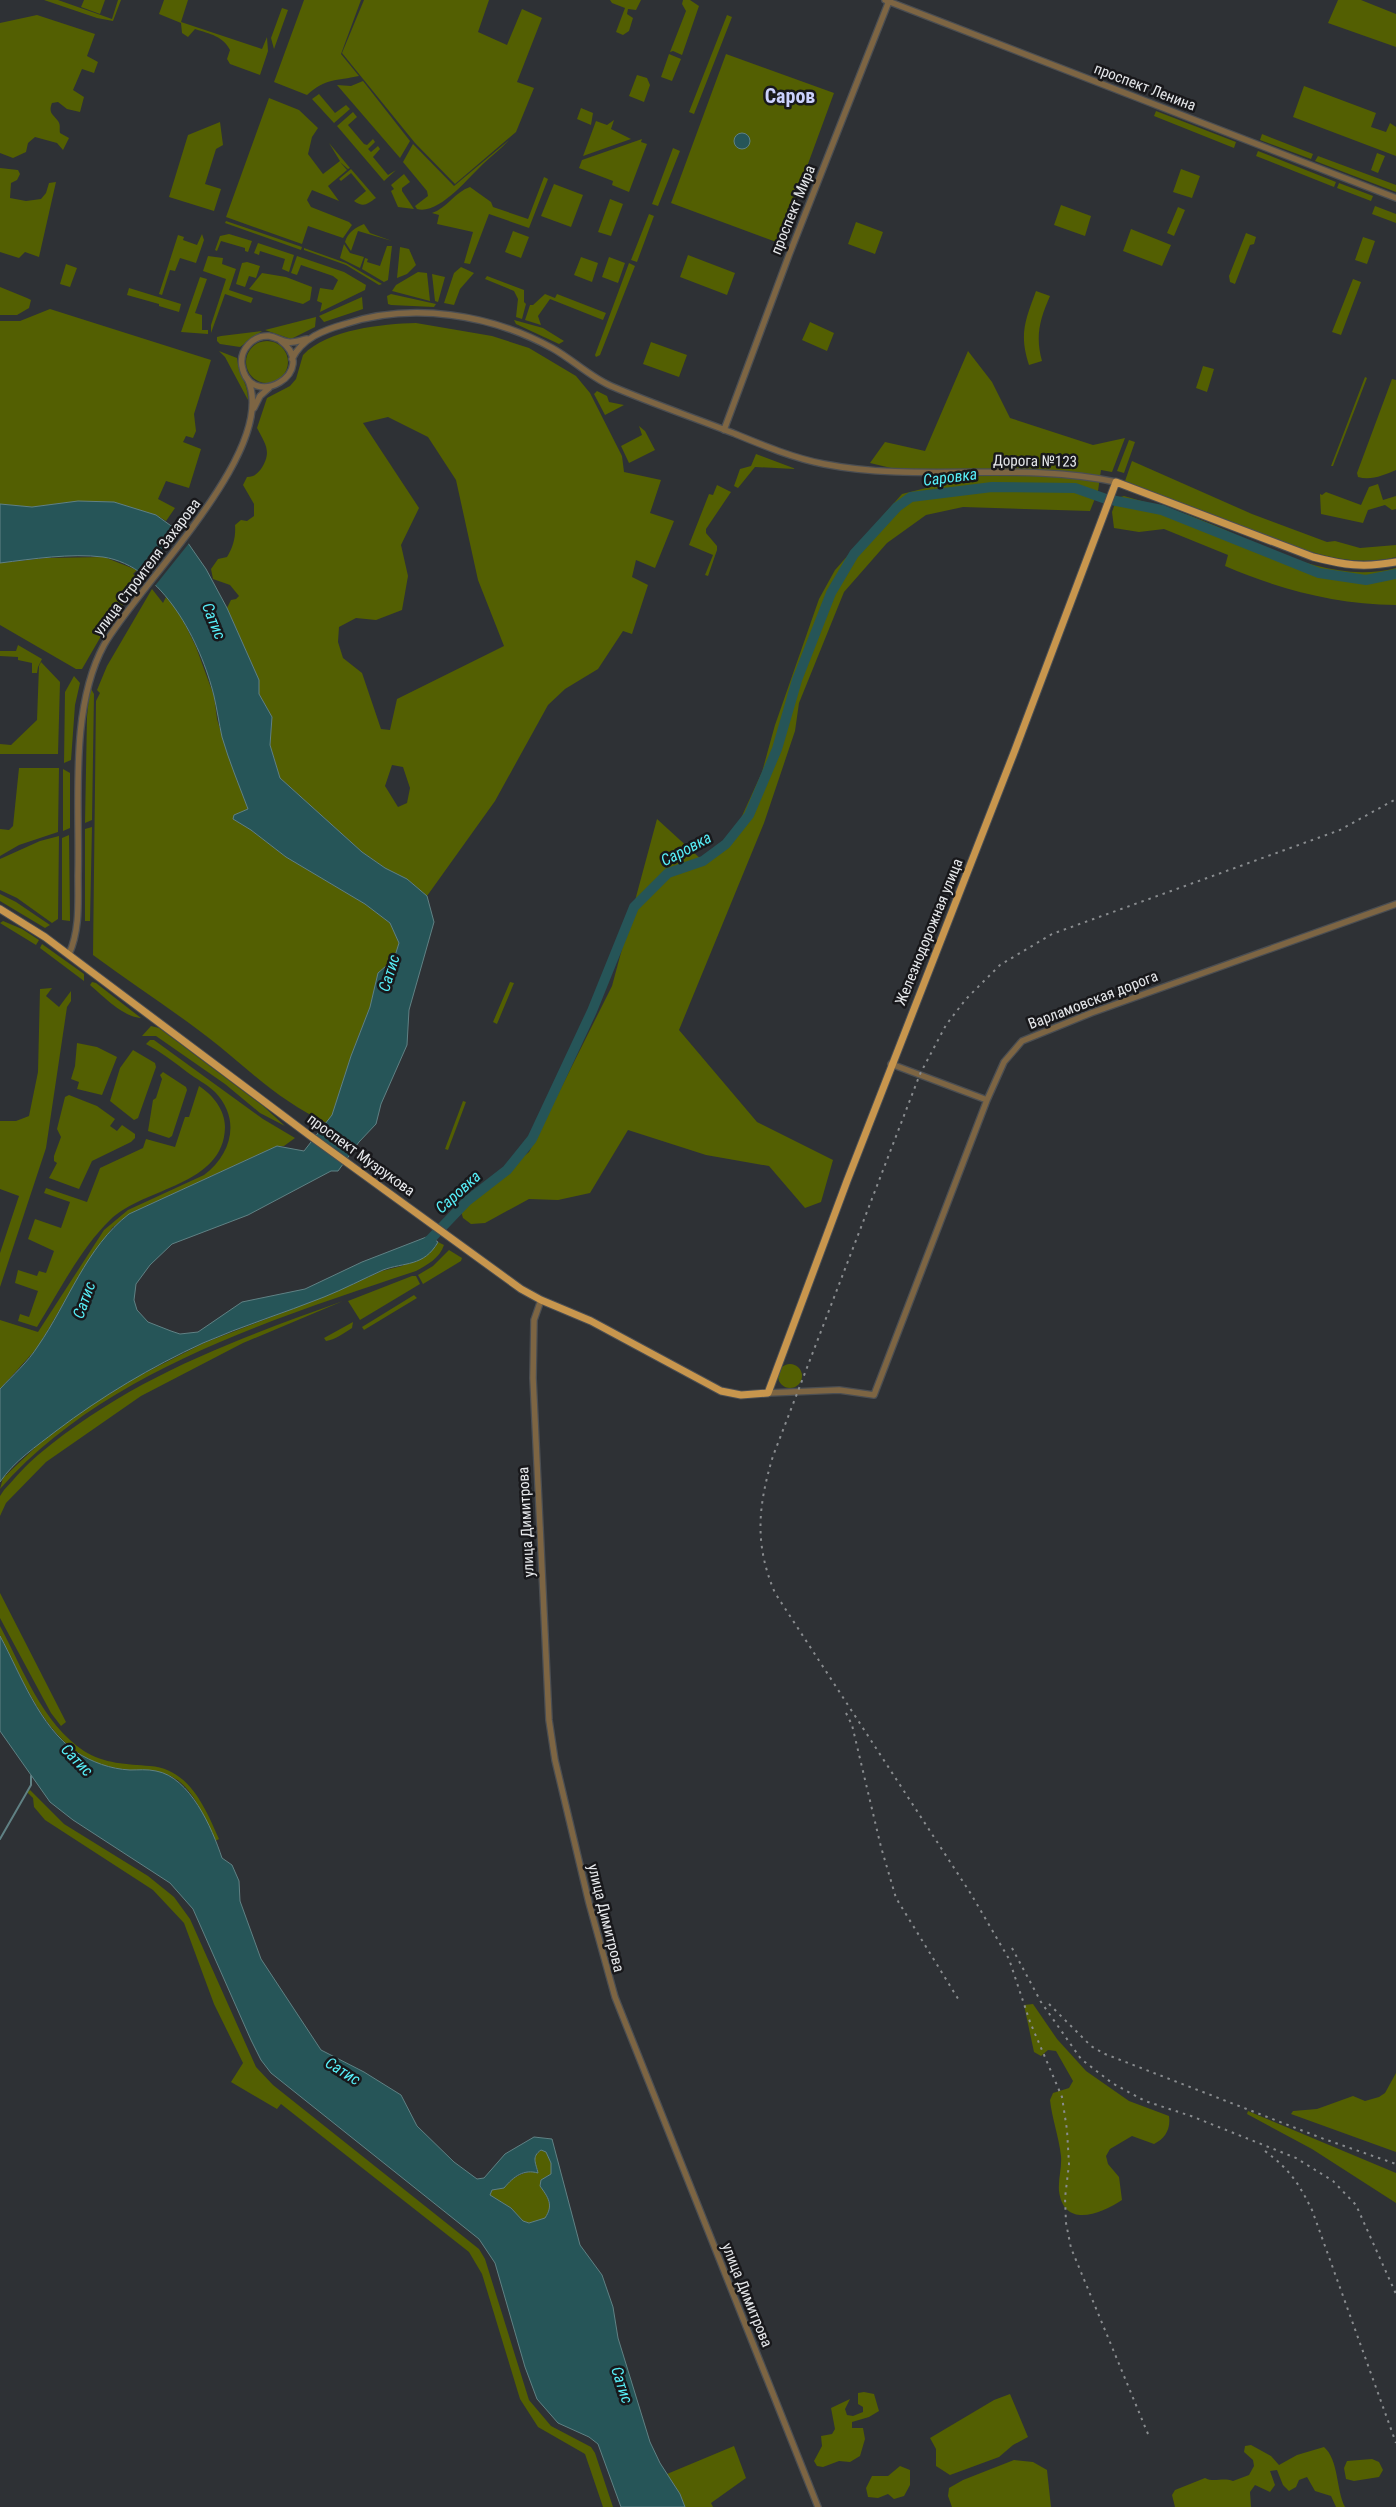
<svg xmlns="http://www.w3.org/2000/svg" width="1396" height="2507" font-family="'Roboto Condensed',sans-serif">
<rect width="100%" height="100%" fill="#2e3135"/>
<path fill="#535f02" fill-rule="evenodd" d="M44,0h14l54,19 6,-19h3l-8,21 -16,-3z
M84,0h21l-5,14 -19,-7z
M164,0h24l-7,22 81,27 5,-12 1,14 -8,24 -30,-11 -3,-5 3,-9c-7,-14 -20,-16 -35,-21l-7,8 -6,-4 -1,-10 -22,-9z
M304,0h57l-20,54 18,22c-23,5 -33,2 -52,19l-33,-13z
M364,0h125l-11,32 29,13 15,-36 20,9 -25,64 17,6 -18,44 -61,52 -40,-41 -73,-90z
M641,0l-5,10 -8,-1 -1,5 6,4 -4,13 -6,4 -7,-3 9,-24 -13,-5 -2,-3z
M683,0h7l9,6 -17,49 -9,-4 -3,1 16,-41 -4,-7z
M1338,0h23l35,14v33l-68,-24z
M282,8l6,2 -14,39 -3,-11z
M37,15l58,19 -8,22 11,6 -4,11 -12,-4 -9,21 11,7 -4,15 -13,-3 -9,-7 -6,1c-4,10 1,11 6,18 3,4 1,8 2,12l9,5 -6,12 -6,-7 -22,-6 -7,6 -2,9 -13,6 -13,-5v-130z
M727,15l5,2 -38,97 -5,-2z
M669,54l12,5 -9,22 -11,-4z
M726,54l108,39 -55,150 -108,-40z
M637,75l10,3 3,7 -6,17 -15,-6z
M363,81l47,60 -10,17 -63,-73 14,1z
M1304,86l72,27 -5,14 15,5 4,-9 6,4v29l-103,-39z
M319,94l16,19 11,-8 4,4 -16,14 -22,-24z
M269,98l30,12 19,18 -6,9 -4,17 15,20 17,-13 -11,-18 21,25 -2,1 -8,-7 7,8 -19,16 11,15 -27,-11 -5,10 4,7 38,15 3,3 -9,13 -35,-12 -6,18 -76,-27z
M581,108l12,5 -2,12 -14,-6z
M1156,111l80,31 -2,6 -80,-32z
M353,112l4,5 -9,8 16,19 3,1 6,-6 2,3 -7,7 3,3 7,-6 2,3 -7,8 15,18 8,-5 -12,11 -47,-55z
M614,120l-3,9 20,10 -48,17 13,-35 11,4z
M220,122l3,23 -7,4 -11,35 16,5 -7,22 -45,-14 19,-62z
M1262,134l51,20 -2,5 -51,-19z
M642,139l-1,3 6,2 -18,48 -17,-7 1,-4 -34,-13 3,-8z
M509,140c-8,9 -18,16 -26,24 -15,14 -44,51 -66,45l-2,-3 13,-10 -1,-5 -24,-29 10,-18 41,42z
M673,148l7,3 -22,55 -6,-2z
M1258,151l78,31 -2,5 -78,-31z
M1377,153l8,3 -7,17 -7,-3z
M1318,156l78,29v7l-81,-31z
M0,168l18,2 2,4 -3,6 -6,3 -1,15 16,3 15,-2 5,-6 3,-10 7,-1 -17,75 -14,-5 -6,6 -19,-6z
M351,169l25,29c-9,6 -12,10 -22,3l12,-10 -15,-18 -10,8 -2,-2z
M1181,169l19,7 -8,22 -19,-6z
M404,174l6,8 -8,6v3l12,18 -16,-2 -7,-16 3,-2 -3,-4z
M544,177l4,2 -19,49 -40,-14 -19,50 -6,-1 9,-31 -36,-8 2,-9 -7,-2c15,-5 23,-21 38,-26l21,15 2,5 35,12z
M1339,183l34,13 -2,5 -34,-13z
M554,184l29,11 -12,32 -30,-11z
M610,199l13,5 -12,32 -13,-4z
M1061,205l30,11 -6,20 -31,-11z
M1375,206l21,8v9l-24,-9z
M1178,207l7,3 -11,26 -7,-3z
M649,214l5,2 -17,46 -6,-2z
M226,221l76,26 -1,3 -76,-27z
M856,222l27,10 -8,22 -27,-10z
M364,224l6,9 22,8 -34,-10 -7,20 -6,-9c3,-10 10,-14 19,-18z
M1131,229l40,16 -9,21 -39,-15z
M513,231l16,6 -8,21 -16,-6z
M1246,233l10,4 -2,7 -4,1 -15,39 -5,-2 -1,-6z
M202,234l2,6 -8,23 -16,-5 -5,13 -5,-1 -8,25 -3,-1 19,-59 6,2 -1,3 14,5z
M229,234l23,7 -4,11 -3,-1v-3l-24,-7 -4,10 -2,-1 5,-14z
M1363,237l12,4 -8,23 -12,-4z
M258,243l36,12 -5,17 -7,-3 3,-10 -25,-8 -1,4 -5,-2z
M344,244l6,9 14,4 -4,11 -20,-10z
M387,246h5l-4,34 -4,2 -22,-13 3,-11 3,1 -1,3 13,4z
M400,247l9,2 7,16 -9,9 -10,4z
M304,248l42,15 36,21 -3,1 -33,-20 -42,-15z
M688,255l47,18 -8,22 -47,-18z
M208,256l15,2 -1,6 14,5 -7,21 24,8 -2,5 -26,-9 -14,39v-8l15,-46 -23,-8z
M297,256l47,16 22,13 -1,5 -45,22 2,-9 -5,-2 3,-13 13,2 5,-10 -5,-4 -32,-11 -4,10 -6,-2z
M581,257l17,6 -6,19 -18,-7z
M609,257l16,6 -7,20 -16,-6z
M247,262l13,4 -4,12 -7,-2 -4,11 -9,-3 6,-21z
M629,263l6,3 -35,89 -4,2 -1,-2z
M66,264l11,4 -7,19 -10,-3z
M461,267l13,6 -14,16 -6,16 -10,-2 10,-30z
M418,272l9,1 3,28 -38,-10 4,-6z
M262,273l24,4 26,10 -2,13 -7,4 -54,-15z
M432,274l13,3 -7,25 -3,-1z
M487,276l37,14v12l2,2 -4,15 -6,-2 2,-18 -4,-8 -29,-12z
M200,277l7,2 -12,34 7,2v15h6v4l-27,-2z
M1353,279l8,3 -20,53 -9,-3z
M0,287l27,11 4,2 -2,8 -12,7h-17z
M129,288l52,16 -2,8 -20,-6v-2l-32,-9z
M1036,291l14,5c-10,23 -15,40 -8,65l-13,4c-10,-31 -4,-44 7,-74z
M391,294l45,10 -2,3 -43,-2 -3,-1 -1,-8z
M545,294l10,4 2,-4 49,19 -3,7 -53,-21 -12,17 3,9 -16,-5 5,-15h3z
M362,297l1,12 -39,13 -5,-6z
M50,309l161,51 -17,54 2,17 -3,7 -7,-2 -3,6 18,7 -12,39 -23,-7 -8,18 17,9 -9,13 -10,-6 -42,-13 -36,-1 -46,6 -32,-3v-183h20z
M316,317l-1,10 -24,12 -26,-9z
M514,320l29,8 21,13 -5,3 -43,-20z
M810,322l24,11 -7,18 -25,-11z
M416,323l76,13 37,12 47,28 14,17 32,63 2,16 37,8 -11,33 24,8 -19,47 -19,-8 -4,17 16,8 -16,49 -9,-3 -25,38 -33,20 -17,16 -53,96 -68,95 -20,-17 -22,-11 -23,-16 -82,-74 -10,-33 2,-28 -13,-23v-14l-32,-72 4,-8 5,-1 3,-3 -9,-11 -17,-6 -2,-10 7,-10 9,-2c6,-10 9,-20 8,-32l6,-5 6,1 7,-5v-12l-11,-19 4,-8c7,0 10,-3 14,-8 11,-17 5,-24 -4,-41l10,-30 23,-12 6,-7 7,-24c25,-26 79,-31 113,-32zM388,417l40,20 28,43 22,100 26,66 -107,53 -7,31 -9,-1 -19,-56 -19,-15 -5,-16 1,-15 17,-9 20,2 26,-10 6,-34 -7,-31 18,-37 -56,-85zM392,765l11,2 7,21 -3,15 -9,4 -13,-21z
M262,331l-22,16 -20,-3 -3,-3v-4l4,-1z
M246 362a21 21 0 1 1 42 0a21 21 0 1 1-42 0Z
M651,342l36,13 -8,22 -36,-13z
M219,351l18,7c2,19 11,24 11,42l-23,-43z
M968,351l24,31 18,36 83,27 32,-7 -13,34 -11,-2 -3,21 -8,20 -127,-4 -37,8 -39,28 -43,49 -45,111 -4,28 -31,92 -85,207 78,92 76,38 -12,42 -16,6 -36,-42 -63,-11 -78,-25 -38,63 -32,7 -29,-1 -44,24 -14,1 -8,-6 -3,-10 69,-56 83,-166 45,-167 46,42 34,-34 25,-55 13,-47 44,-126 16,-29 67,-76 48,-12 -80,-19 15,-21 40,9z
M1203,366l11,3 -7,23 -11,-4z
M1365,377l2,1 -34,88h-2z
M1392,379l4,1v90c-12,5 -25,11 -38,7l-1,-4z
M597,391l10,5 2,6 15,3 -19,10 -11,-21z
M639,426l6,5 10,19 -26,13 -8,-17 21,-11z
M1129,440l6,2 -11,31 -7,-2z
M756,454l40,15 -41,-2 -17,21 -4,-2 6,-17 11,-3z
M1132,461l120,53 75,28 8,-1 25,7 36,-3v12c-55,14 -111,-14 -161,-34 -37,-14 -74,-28 -110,-42z
M1378,484l5,16 13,-4v13l-4,1 -7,-5 -17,5 -5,13 -42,-9 -1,-20 2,1 4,-3 35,13 8,-18z
M717,485l14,7 -25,37v4l11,13v4l-9,26 -3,-1 8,-20 -24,-10 20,-51 4,1z
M1124,496c24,7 49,13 72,22 63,24 131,68 200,50v37c-61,-1 -115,-15 -171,-39l3,-11 -64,-26 -25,3 -25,-4 -2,-16 5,-14z
M104,557l33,13 -4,4 8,6 -37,51 -22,38h-6l-76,-44v-62l46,-5z
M152,589l11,14 3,-6 13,15 17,35 18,49 3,23 10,33 21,57 -13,6 -2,4 18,11 35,27 79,47 25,19 9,20 -5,16 -16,14 -8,34 -19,49 -19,59 -5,8c-41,-18 -73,-48 -108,-77 -40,-32 -84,-60 -126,-91l3,-254 4,-8 -3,-3 10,-24z
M18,645l24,14 -4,8 -1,6h-5v-10l-14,-3v-3l-18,-1v-5h16z
M41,662l19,20 -2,72h-58v-10l11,1 26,-25 2,-54z
M74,676l6,7 -5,22 -4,55 -7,3 1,-71z
M90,687l4,7 -2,126 -7,3 2,-106z
M19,768h40l-1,64 -39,13 -19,11v-27l9,1 4,-4z
M63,769l7,4v55l-7,3z
M92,827l-2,94h-5v-92z
M69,835l1,86 -8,-1v-82z
M59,836l-1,83 -6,4 -35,-25 -17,-8v-31l40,-18z
M0,894l16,8 34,23 -5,3 -45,-27z
M3,921l19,8 17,11 -3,5 -36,-22z
M42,944l42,30v7l-44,-33z
M92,982l4,1 45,35c-18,-1 -38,-22 -51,-33z
M510,982l4,1 -17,41 -4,-2z
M52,988l-6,8 13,11 12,-16v10l-4,6 -21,141 -46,139v-34l19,-57 -19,-7v-68h16l13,-5 9,-44 2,-83z
M151,1026l8,2 104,78 22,20 -25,-13 -35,-29 -69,-48h-14z
M150,1040h4l109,79 32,19 -11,8h-7l-148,68 -17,14 -38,57 -36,62 -38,42v-69l38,12 66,-102 24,-20 76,-35c28,-21 37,-56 11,-83 -8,-8 -19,-13 -28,-20 -13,-10 -26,-20 -41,-28z
M77,1043l20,4 20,10 -15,38 -25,-6 2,-7 -8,-3 4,-13z
M133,1050l22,13 1,4 -18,51 -4,2 -24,-19 10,-33z
M163,1072l23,15 1,3 -15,46 -3,2 -21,-7 5,-31 3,-2 6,-19 -2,-4z
M199,1086c14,9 26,24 26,41 -1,59 -81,60 -115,93 -29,28 -52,73 -73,107l-19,-6 2,-7 9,3 9,-26 -23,-8 3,-13 19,6 2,-5 7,2 8,-22 -26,-12 7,-20 26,9 9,-26 -26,-9 2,-5 41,14 13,-34 43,-20 3,-9 29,8 10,-30h4z
M69,1095l28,11 18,13 -5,7 7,5 5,-6 13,9v4l-4,4 -39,19 -13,28 -30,-11 8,-15 -3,-2v-5l7,-19 -4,-8 8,-32z
M463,1101l3,1 -18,48 -3,-1z
M438,1242l6,3c-4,13 -17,20 -28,26 -143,48 -314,101 -416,218l3,-11 39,-37 45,-33 48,-30 69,-35 122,-47 56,-25 20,-5 34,-20z
M449,1250l13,8 -1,3 -38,23 -5,-9 15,-9z
M412,1276h4l4,8 -60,36 -12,-19z
M414,1295l3,3 -53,32 -2,-3z
M343,1301l-100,42 -102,53 -95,66 -40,41 -6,13v-20l4,-6c11,-12 22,-25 34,-35 92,-77 194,-114 305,-154z
M353,1322l-1,6c-8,5 -17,12 -26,13l-2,-3z
M778 1376a12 12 0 1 1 24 0a12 12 0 1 1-24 0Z
M0,1593l66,129 -5,4 -10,-13 -51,-95z
M0,1626c23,43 42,97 84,125 20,13 43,13 66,15 39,3 55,41 69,73l-4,2c-9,-19 -18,-45 -35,-59 -16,-13 -34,-10 -54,-12 -19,-2 -37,-9 -52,-20 -36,-28 -53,-76 -74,-114z
M30,1790l34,34 84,52 26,21 16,22 66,148 17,18 206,164 6,10 44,141 22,26 40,21 4,6 18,54h-10l-18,-53 -47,-27 -18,-28 -38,-125 -13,-22 -188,-148 -4,5 -46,-27 12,-19 -29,-59 -30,-81 -31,-33 -108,-70 -11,-13 -1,-9 -6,-6z
M1033,2004l24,35 29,32 43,30 40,15c2,13 -4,23 -15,28l-22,-8 -22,13 -4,7 2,8 11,13 3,23c-21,14 -58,29 -63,-9 -1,-12 3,-23 2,-35 -2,-19 -9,-37 -11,-56l3,-7 16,-5 4,-7 -17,-30 -8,-1 -7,6 -7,-4 -10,-47z
M1396,2073v79l-105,-38 2,-3 24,-2 36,-13 12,5 14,-4 6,-4z
M1248,2111l148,62v30l-84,-54 -65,-35z
M541,2150l5,2 5,11v11l-10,6 -1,6c8,11 14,19 5,32l-16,5 -6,-2 -12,-13 -21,-13 2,-5 12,-2c10,-13 19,-15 34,-18 -5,-8 -5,-14 3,-20z
M864,2392l10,2 5,17 -10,6 -17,5v6h11l2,11 -5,17 -10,6 -11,-1 -16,6 -6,-1 -3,-5 8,-15 -1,-10 11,-2 3,-5 -4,-21 19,-9 -5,10 2,6 6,1 10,-4v-5l-5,-3v-11z
M1010,2394l18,43 -15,8 -14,12 -49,18 -14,-9v-17l-6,-11 64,-38z
M1251,2445l20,11 8,9 18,-10 27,-8c15,13 12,43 21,60h-9l-5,-11 -16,-5 -8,-14 -8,3 -3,7 -7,4 -6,-6 -6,-15 -7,1 5,14 -5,7 -15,-7 -5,7 1,15h-76l-3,-12 3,-5 30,-12c9,5 17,-1 28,3l16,-6 5,-9 -1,-6 -9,-8 1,-6z
M734,2446l12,32 -35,25 2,4h-28l-5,-13 -13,-20z
M1372,2459l7,3 4,8 -4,7 -25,4 -8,-2 -2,-11 3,-7z
M1014,2460l19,2 14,8 4,37h-99l-4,-11 1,-8 14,-8z
M900,2466l10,4v15l-6,11 -10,3 -6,-5 -10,4 -10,-1 -2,-9 6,-12h16z"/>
<path fill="#265558" stroke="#608184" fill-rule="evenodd" d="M734 141a8 8 0 1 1 16 0a8 8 0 1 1-16 0Z
M78,501l36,1 42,13 25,18 25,36 21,39 32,72v14l13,23 -2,28 10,33 82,74 23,16 22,11 20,17 7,26 -25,88 -2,35 -26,59 -5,20 -17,18 -21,29h-7l-83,44 -76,29 -22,21 -14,19 -2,16 3,10 11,12 23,9 9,3 18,-2 44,-30 63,-13 57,-27 67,-26 9,6c-14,25 -34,20 -55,28 -20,9 -39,19 -59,27 -40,16 -82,29 -121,46 -52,24 -101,53 -147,88 -19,15 -42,30 -56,51v-93c13,-14 28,-27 38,-43 30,-43 48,-99 91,-132l148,-68 27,5 28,-36 19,-59 19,-49 8,-34 16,-14 5,-16 -9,-20 -25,-19 -79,-47 -35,-27 -18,-11 1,-4 14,-6c-9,-24 -19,-48 -26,-72 -3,-14 -5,-28 -8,-41 -13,-53 -51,-130 -111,-139 -32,-4 -71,2 -103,6v-59l32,3z
M0,1636c21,39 39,90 76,116 16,10 34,17 54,18 8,0 17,-1 26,1 34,6 56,57 66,87l10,7 7,16 1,20 21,58 60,91 43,22 37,23 16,31 37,36 23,17 7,-1 21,-24 29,-17 18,2 28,106 22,30 11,32 5,31 32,104 10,21 20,31 5,13h-64l-23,-63 -9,-7 -31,-14 -21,-24 -12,-32 -30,-104 -16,-24 -208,-166 -10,-13 -10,-20 -58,-131 -23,-26 -97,-63 -23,-18 -50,-71zM541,2150l5,2 5,11v11l-10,6 -1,6c8,11 14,19 5,32l-16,5 -6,-2 -12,-13 -21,-13 2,-5 12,-2c10,-12 20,-19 34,-15 -2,-10 -7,-16 3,-23z"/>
<path fill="#2e3135" d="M180,529l10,13 -36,45 -11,-9z"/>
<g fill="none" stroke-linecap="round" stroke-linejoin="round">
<path stroke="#608184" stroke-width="2" d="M0,1839l31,-54v-9"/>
<path stroke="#265558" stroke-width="10" d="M423,1247l44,-46 40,-31 25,-31 60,-128 42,-104 34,-34 35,-12 23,-17 23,-29 28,-66 20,-69 34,-87 23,-39 43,-47 14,-10 81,-10 83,1 31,11 56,11 157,63 47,7 30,-6"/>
<g stroke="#4b4e52" stroke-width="8">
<path id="minor" d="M885,0l511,198
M280,340c42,32 -30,72 -38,26 -3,-16 11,-31 27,-30 7,1 12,5 19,6 6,1 13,-2 19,-3
M292,359c10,-21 32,-29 53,-35 67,-22 145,-10 207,24 20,11 38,29 59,38 40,17 81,31 122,47 29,12 60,25 91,31 96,19 196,-3 292,18
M254,408l6,-12 9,-8
M724,430l65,-175 100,-254
M69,954c11,-24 9,-52 9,-78 2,-71 -9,-167 26,-231 34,-60 178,-198 143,-267
M891,1064l96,36
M541,1300l-7,20 -1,58 16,342 6,40 34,143 26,94 203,510
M768,1393l71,-3 35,5 113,-295 17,-38 18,-21 69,-28 305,-109"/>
</g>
<g stroke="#4b4e52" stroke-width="9">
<path id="major" d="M0,909l45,28 264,198 212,154 20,11 50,21 130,70 20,4 27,-2 79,-212 168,-431 101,-268 197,75c31,8 50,11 83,5"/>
</g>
<use href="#minor" stroke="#7d6543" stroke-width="5.5"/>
<use href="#major" stroke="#c8964d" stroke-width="7"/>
<path stroke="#898c8f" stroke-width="2" stroke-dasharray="2.5 5" stroke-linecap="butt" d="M846,1713l6,12 29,122 15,51 64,104
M1012,1948l29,54 40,57 31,24 33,18 46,15 105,42 37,23 23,24 40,89
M1049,2004l42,42 14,8 219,85 72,25
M1265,2151c25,19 33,31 47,59l84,233
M1148,2434l-77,-186 -5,-25 -1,-25 4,-34 -2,-34 -5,-33 -32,-75 -21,-63 -38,-65 -196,-301c-21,-49 -17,-87 -2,-137l147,-382 26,-49 20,-26 34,-34 52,-31 288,-104 56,-31"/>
</g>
<g text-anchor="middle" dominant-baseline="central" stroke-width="5" stroke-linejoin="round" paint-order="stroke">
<g font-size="15" fill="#e6e8eb" stroke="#18181b">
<text transform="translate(1145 87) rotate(21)">проспект Ленина</text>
<text transform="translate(793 210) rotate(-68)">проспект Мира</text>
<text transform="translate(1035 461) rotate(1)">Дорога №123</text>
<text transform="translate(147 567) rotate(-53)">улица Строителя Захарова</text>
<text transform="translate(929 932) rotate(-68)">Железнодорожная улица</text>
<text transform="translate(1093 1000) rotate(-21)">Варламовская дорога</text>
<text transform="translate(361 1155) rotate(36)">проспект Музрукова</text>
<text transform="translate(526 1522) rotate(-93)">улица Димитрова</text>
<text transform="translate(606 1918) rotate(76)">улица Димитрова</text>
<text transform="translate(747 2295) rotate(68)">улица Димитрова</text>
</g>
<g font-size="16" font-style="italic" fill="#57eff8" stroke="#18181b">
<text transform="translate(950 477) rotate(-7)">Саровка</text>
<text transform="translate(214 621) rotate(68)">Сатис</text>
<text transform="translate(686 849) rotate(-28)">Саровка</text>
<text transform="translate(389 973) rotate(-73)">Сатис</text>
<text transform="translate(458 1192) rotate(-42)">Саровка</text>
<text transform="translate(84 1300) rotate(-70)">Сатис</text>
<text transform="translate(77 1760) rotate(46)">Сатис</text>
<text transform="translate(343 2071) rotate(32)">Сатис</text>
<text transform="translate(622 2385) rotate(72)">Сатис</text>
</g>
<g font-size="20" font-weight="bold" fill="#cbd1fc" stroke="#18181b">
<text x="790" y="96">Саров</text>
</g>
</g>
</svg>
